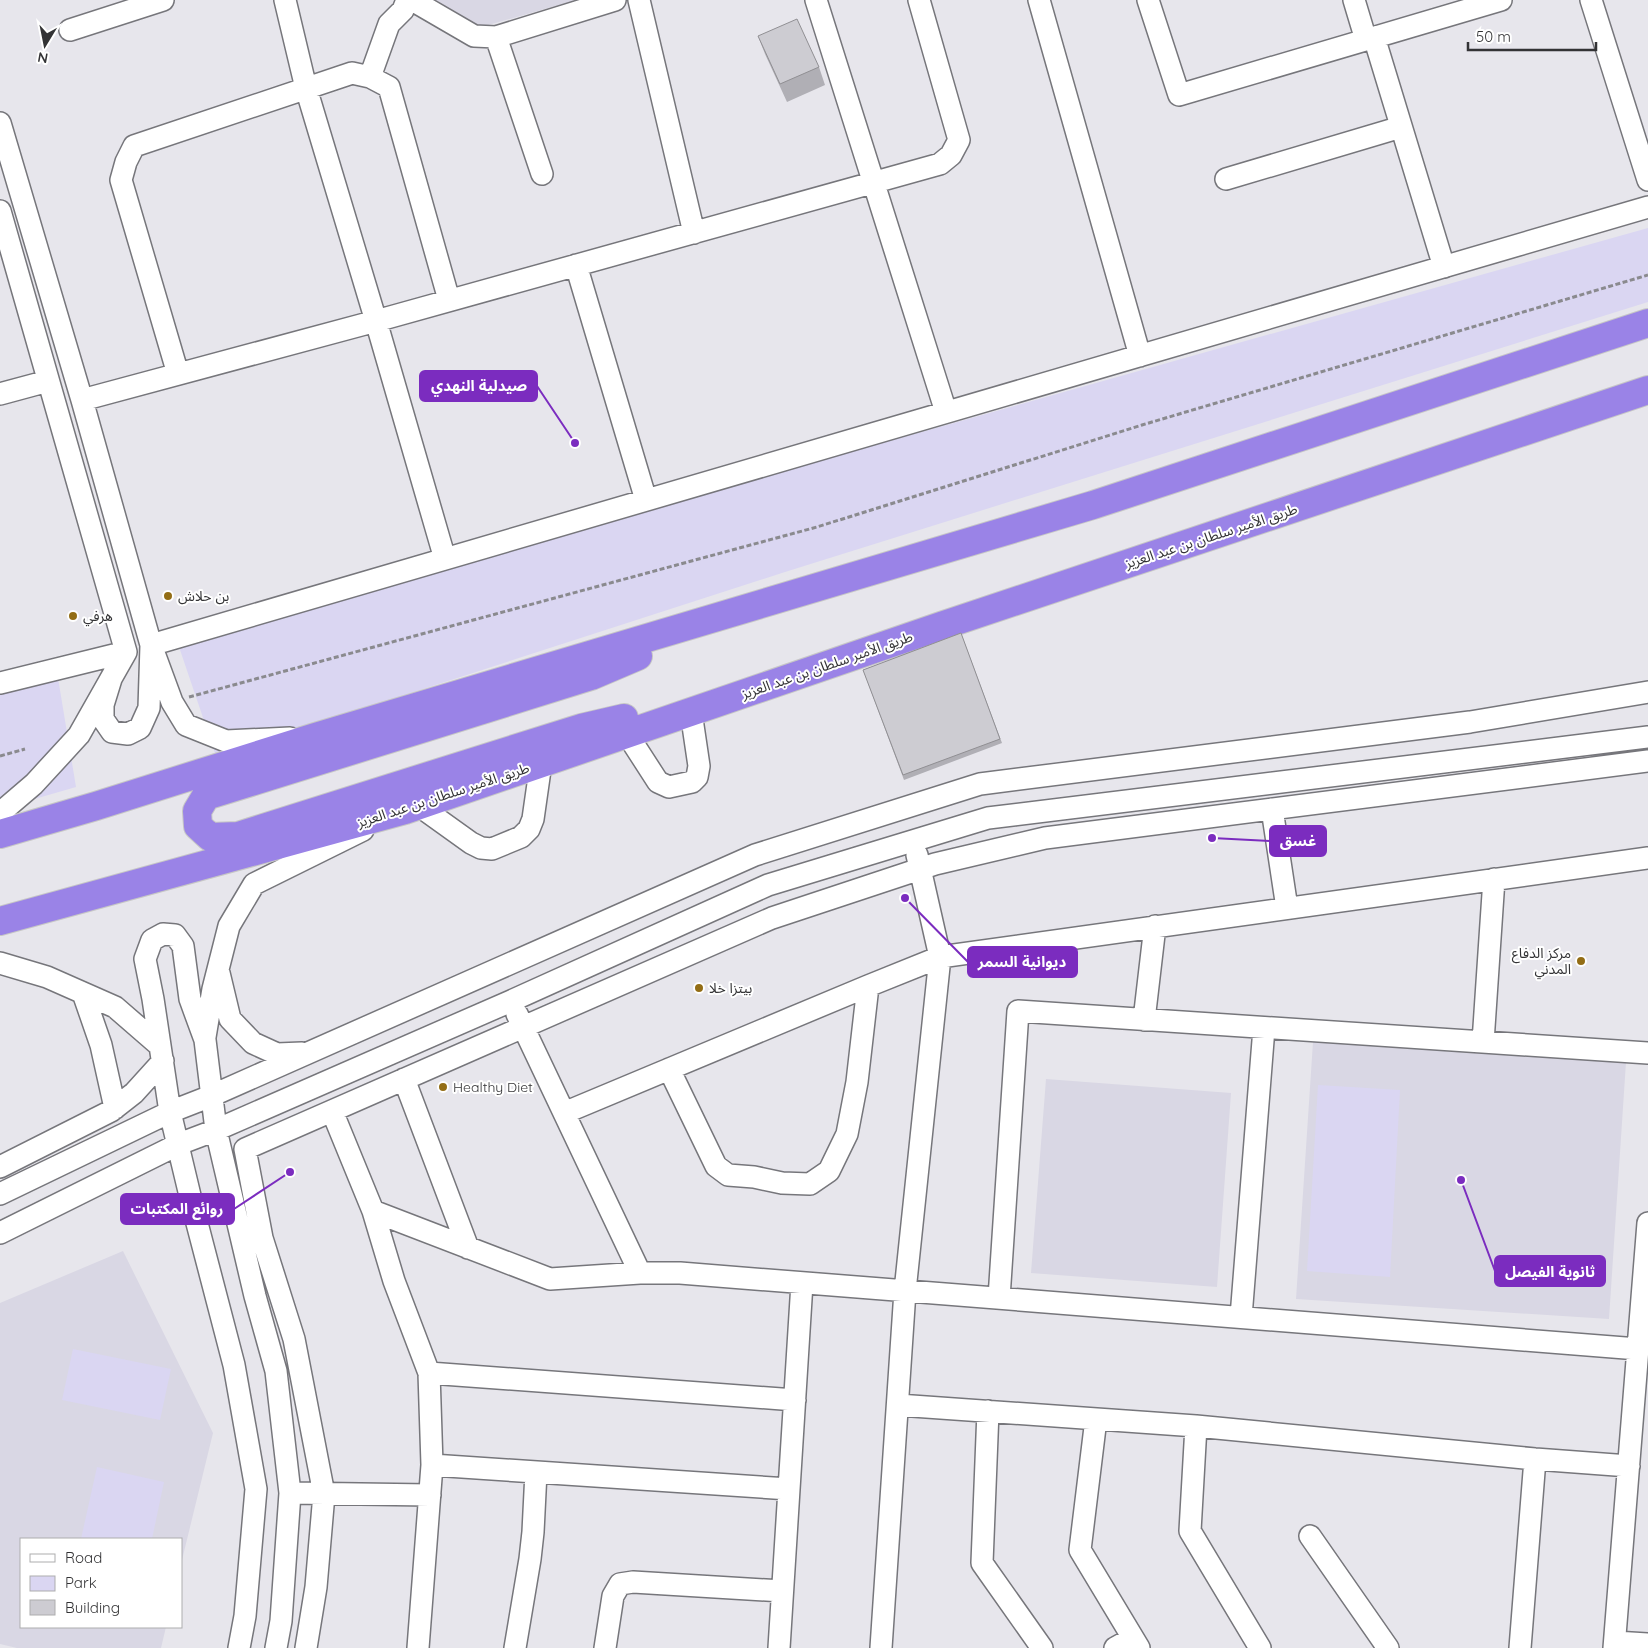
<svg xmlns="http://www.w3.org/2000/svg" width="1648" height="1648" font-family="Quicksand,'Noto Sans Arabic',sans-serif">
<rect width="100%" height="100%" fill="#e7e6ec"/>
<path fill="#d9d7e4" d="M431,0h145l-105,30z
M1313,1042l313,20 -17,257 -313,-20z
M1046,1079l185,14 -14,194 -186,-14z
M123,1251l90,182 -32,131v-25h-160v88h145l-5,21h-144l-17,-4v-341z"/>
<path fill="#dad6f2" d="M1648,228v74l-863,270 -569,184 -39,-115z
M58,678l18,109 -76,22v-116z
M1318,1085l82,5 -10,187 -83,-6z
M73,1349l98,20 -11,51 -98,-20z
M97,1467l67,15 -12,57h-71z"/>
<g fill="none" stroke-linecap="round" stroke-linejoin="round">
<g stroke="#76767b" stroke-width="24">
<path id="minor" d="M285,0l21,88 70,233 69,238
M412,0l62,36 22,1 119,-37
M639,0l55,233
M816,0l130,412
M1039,0l101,356
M1148,0l31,95 322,-95
M1354,0l12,40
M1591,0l57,180
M70,30l93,-30
M496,37l46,137
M1374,37l70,230
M370,77l19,-53 14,-14 4,-10
M0,123l82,277 69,245 21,57 14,23 40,16 64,-3
M1226,179l175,-52
M0,211l126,441 -47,83 -45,49 -34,29
M576,265l70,235
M178,374l-57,-194 5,-18 8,-16 218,-73 18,4 19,10 60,213
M0,394l48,-13
M82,400l294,-79 564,-157 11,-9 8,-15 -40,-140
M111,679l-8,26v14l9,13 16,2 12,-6 9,-20 2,-63 1497,-438
M0,683l126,-31
M627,734l31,48 11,5 23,-5 5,-5 2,-11 -8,-54
M418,805l53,38 10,5 11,1 29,-12 8,-8 4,-10 8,-56
M1272,809l15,99
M0,963l47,14 68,30 45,39
M219,973l11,46 23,24 24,11 25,-1
M83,993l18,52 14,63
M517,1014l123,259
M1144,1020l11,-94
M205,1037l8,-48 16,-63 25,-42 109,-54
M1483,1042l11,-163
M669,1069l47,97 12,9 26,2 28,6 28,1 19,-13 18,-37 10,-52 11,-96
M404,1079l64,169
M332,1111l41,100 21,70 35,92 3,92 -14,183
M564,1113l304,-127 72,-29 708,-99
M0,1167l111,-56 23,-18 29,-32
M0,1194l170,-82 41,-16 544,-241 225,-71 490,-62 178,-30
M373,1211l177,68 90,-6h40l958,76
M0,1233l179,-89 37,-14 295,-129 257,-116 220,-67 660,-81
M999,1298l19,-287 630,42
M1241,1317l23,-289
M429,1373l366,27
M898,1405l298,21 339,33 94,7
M988,1411l-6,152 60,85
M1096,1419l-16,131 59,98
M1196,1426l-6,105 70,117
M432,1465l357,24
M290,1493l140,2
M1310,1536l78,112
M1615,1642l33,2
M239,1648l6,-32 11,-127 -22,-124 -42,-161 -22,-92 -17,-113 -8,-40 7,-19 11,-6 12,1 8,11 7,53 15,41 11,90 39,166 21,75 14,122 -9,128 -5,27
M306,1648l10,-61 8,-93 -30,-155 -32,-101 -17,-89 527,-231 163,-54 110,-26 603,-77
M515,1648l15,-89 3,-27 3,-60
M605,1648l8,-52 7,-12 13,-2 149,9
M779,1648l23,-365
M881,1648l24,-357 35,-334 -23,-102
M1115,1648l18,-10
M1520,1648l15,-189
M1614,1648l34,-425"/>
</g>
<g stroke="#c6c6c6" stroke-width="30">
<path id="highway" d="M624,718l-43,10 -343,108 -28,1 -12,-11 -1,-15 9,-15 385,-120 47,-20
M0,834l96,-28 219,-69 778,-232 555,-182
M0,921l405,-111 536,-184 707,-236"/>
</g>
<path stroke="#8a8a8e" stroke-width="3" stroke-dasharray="5 2.5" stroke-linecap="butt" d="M189,697l628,-170 325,-102 506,-150
M0,756l25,-7"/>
<use href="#minor" stroke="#fff" stroke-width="21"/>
<use href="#highway" stroke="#9a83e7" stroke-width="28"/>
</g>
<path fill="#b0afb5" d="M758,36l61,31 6,18 -38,17 -22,-48z
M961,633l41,110 -98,37 -41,-110z"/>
<path fill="#cdccd2" stroke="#908f93" d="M797,19l22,48 -39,17 -22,-48z
M961,633l39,106 -97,36 -40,-105z"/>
<g fill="#936d15" stroke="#fff" stroke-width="2">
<circle cx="168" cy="596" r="5"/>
<circle cx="73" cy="616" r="5"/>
<circle cx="1581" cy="961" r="5"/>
<circle cx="699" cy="988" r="5"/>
<circle cx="443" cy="1087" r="5"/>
</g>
<g text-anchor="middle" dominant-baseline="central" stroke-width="4" stroke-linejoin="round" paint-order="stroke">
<g font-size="14" fill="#333335" stroke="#fff">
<text transform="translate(1211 536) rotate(-18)">طريق الأمير سلطان بن عبد العزيز</text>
<text transform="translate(827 665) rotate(-19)">طريق الأمير سلطان بن عبد العزيز</text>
<text transform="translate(443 795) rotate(-18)">طريق الأمير سلطان بن عبد العزيز</text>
</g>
<g font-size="14" fill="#333335" stroke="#fff" text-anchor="start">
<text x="178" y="596">بن حلاش</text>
<text x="83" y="616">هرفي</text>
<text x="1571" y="953" text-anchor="end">مركز الدفاع<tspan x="1571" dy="16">المدني</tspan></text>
<text x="709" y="988">بيتزا خلا</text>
<text x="453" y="1087">Healthy Diet</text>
</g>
</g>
<path fill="none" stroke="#7b2cbf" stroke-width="2" d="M575 443L537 386M1212 838L1270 841M905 898L968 962M290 1172L234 1209M1461 1180L1495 1271"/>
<g fill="#7b2cbf" stroke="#fff" stroke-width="2">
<circle cx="575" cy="443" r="5"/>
<circle cx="1212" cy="838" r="5"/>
<circle cx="905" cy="898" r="5"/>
<circle cx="290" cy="1172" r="5"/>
<circle cx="1461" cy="1180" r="5"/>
</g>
<g fill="#7b2cbf" stroke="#7b2cbf" stroke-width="2">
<rect x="420" y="371" width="117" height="30" rx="5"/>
<rect x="1270" y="826" width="56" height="30" rx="5"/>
<rect x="968" y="947" width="109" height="30" rx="5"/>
<rect x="121" y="1194" width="113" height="30" rx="5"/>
<rect x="1495" y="1256" width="110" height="30" rx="5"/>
</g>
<g font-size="15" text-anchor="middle" font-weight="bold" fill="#fff">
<text x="479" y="391">صيدلية النهدي</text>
<text x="1298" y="846">غسق</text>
<text x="1022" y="967">ديوانية السمر</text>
<text x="177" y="1214">روائع المكتبات</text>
<text x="1550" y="1277">ثانوية الفيصل</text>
</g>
<rect x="20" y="1538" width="162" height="90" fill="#ffffff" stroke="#adadae"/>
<rect x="30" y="1554" width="25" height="8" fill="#ffffff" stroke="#adadae"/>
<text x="65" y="1563" font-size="15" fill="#333335">Road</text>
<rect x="30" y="1576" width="25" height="15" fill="#dad6f2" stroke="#adadae"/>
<text x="65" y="1588" font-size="15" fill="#333335">Park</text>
<rect x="30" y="1600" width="25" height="15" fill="#cdccd2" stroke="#adadae"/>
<text x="65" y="1613" font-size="15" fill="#333335">Building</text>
<g transform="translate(45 45) rotate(190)" stroke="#ffffff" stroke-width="4" paint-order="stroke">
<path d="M0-4L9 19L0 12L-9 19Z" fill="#333335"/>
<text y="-8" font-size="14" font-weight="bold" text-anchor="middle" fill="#333335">N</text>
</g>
<path d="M1468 42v8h128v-8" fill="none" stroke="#333335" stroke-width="2.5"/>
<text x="1476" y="42" font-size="15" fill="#333335" stroke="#ffffff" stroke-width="4" paint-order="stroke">50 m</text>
</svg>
